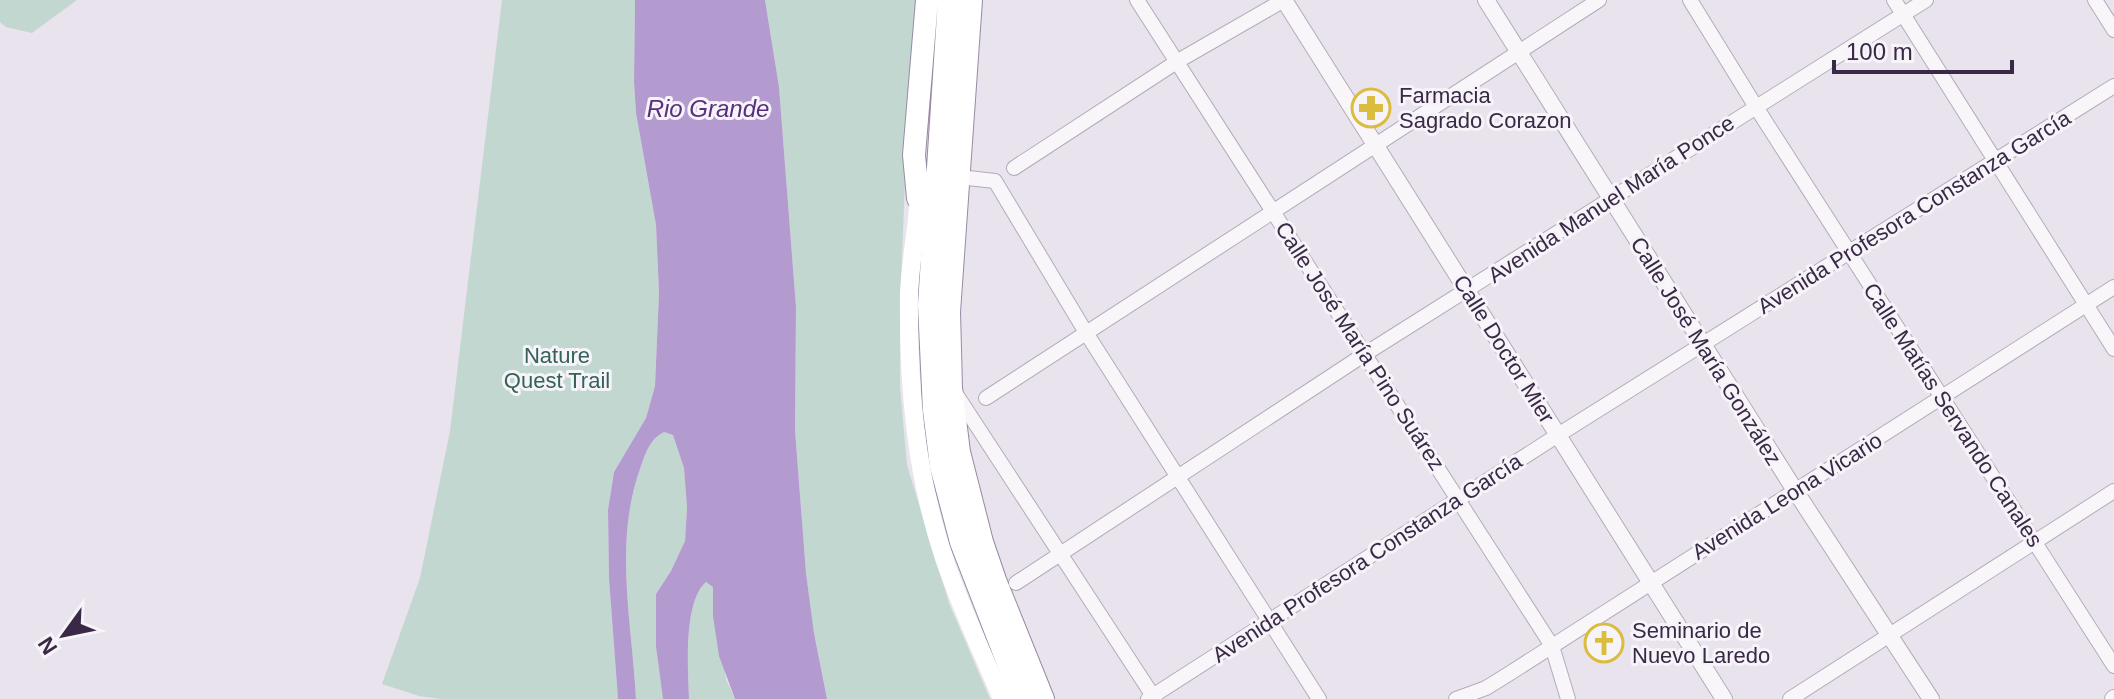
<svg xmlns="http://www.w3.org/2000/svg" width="2114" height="699" font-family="Helvetica,sans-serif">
<rect width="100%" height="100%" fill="#e8e3ec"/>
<path fill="#c3d7d1" d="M0,0h77l-45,33 -26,-6 -6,-5z
M502,0h133l-1,82 2,31 20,112 3,68 -4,93 -9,32 -32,54 -6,38 1,69 9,120h-177l-22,-3 -37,-12 38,-106 30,-147z
M765,0h153l-9,87 -9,216v84l7,78 42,138 41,96h-163l-13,-66 -8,-60 -11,-143 1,-123 -17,-220z
M664,432l9,3 11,33 3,40 -2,33 -14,30 -15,23v53l7,52h-27c-4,-78 -23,-157 5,-233 5,-13 9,-27 23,-34z
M706,582l7,4 13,93 9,20h-46c-1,-30 -6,-96 17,-117z"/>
<path fill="#b49bcf" d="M635,0h130l14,87 17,220 -1,123 11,143 8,60 13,66h-92l-16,-43 -6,-40v-29l-7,-5c-23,20 -18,88 -17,117h-26l-7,-52v-53l15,-23 14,-30 2,-33 -3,-40 -11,-33 -9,-3c-14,7 -18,20 -23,34 -28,76 -9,155 -5,233h-18l-9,-120 -1,-69 6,-38 32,-54 9,-32 4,-93 -3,-68 -20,-112 -2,-31z"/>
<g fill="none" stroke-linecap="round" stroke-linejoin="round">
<g stroke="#b4abba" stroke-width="16">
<path id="minor" d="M1137,0l415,646 16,53
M1690,0l66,107 358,559
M1894,0l220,349
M2095,0l19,30
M1014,168l164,-107 106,-61
M959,177l36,4 90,150 234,368
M954,391l201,308
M986,398l613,-398
M1016,583l349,-229 561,-354
M1148,699l410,-264 556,-349
M1456,699l30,-11 21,-13 607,-388
M1790,699l324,-208"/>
</g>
<g stroke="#b4abba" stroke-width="18">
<path id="tertiary" d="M1284,0l440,699
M1486,0l310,492 135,207
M2113,699l1,-1"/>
</g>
<g stroke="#9889a4" stroke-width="24">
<path id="trunk" d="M949,0l-20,305 5,105 7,56 20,76 61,157
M971,0l-22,312 2,76 8,64 23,90 13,38 48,119
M918,198l-4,-43 13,-155"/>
</g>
<use href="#minor" stroke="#f9f6fa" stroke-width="14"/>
<use href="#tertiary" stroke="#f9f6fa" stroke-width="16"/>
<path stroke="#fff" stroke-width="18" d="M923,187c-6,14 -5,26 -7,41 -3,23 -6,43 -7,66 -1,90 6,178 35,264 16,48 38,94 58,141"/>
<use href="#trunk" stroke="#fff" stroke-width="22"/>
</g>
<defs>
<g id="pharmacy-ring" transform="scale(2)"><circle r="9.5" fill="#f6f3f9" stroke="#dabd3f" stroke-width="1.5"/><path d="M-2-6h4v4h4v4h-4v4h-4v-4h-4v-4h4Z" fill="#dabd3f"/></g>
<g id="church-ring" transform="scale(2)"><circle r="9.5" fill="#f6f3f9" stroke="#dabd3f" stroke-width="1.5"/><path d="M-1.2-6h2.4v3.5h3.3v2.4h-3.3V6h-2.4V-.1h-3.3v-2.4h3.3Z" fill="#dabd3f"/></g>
</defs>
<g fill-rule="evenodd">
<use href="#pharmacy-ring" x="1371" y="108"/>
<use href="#church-ring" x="1604" y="643"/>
</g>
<g text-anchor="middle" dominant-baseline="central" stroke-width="6" stroke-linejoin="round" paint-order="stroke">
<g font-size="22" fill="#3a2946" stroke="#f6f3f9" text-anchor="start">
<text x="1399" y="95">Farmacia<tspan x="1399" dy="25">Sagrado Corazon</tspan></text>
<text x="1632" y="630">Seminario de<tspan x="1632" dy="25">Nuevo Laredo</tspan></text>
</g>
<g font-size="22" fill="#3a2946" stroke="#f6f3f9">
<text transform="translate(1611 199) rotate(-33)">Avenida Manuel María Ponce</text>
<text transform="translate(1914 212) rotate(-32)">Avenida Profesora Constanza García</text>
<text transform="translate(1360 346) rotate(57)">Calle José María Pino Suárez</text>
<text transform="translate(1504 349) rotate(58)">Calle Doctor Mier</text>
<text transform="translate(1706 351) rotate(58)">Calle José María González</text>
<text transform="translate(1953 415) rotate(57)">Calle Matías Servando Canales</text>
<text transform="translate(1787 496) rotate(-32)">Avenida Leona Vicario</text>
<text transform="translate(1367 558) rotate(-33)">Avenida Profesora Constanza García</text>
</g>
<g font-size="22" fill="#356359" stroke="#f6f3f9">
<text x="557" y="355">Nature<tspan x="557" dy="25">Quest Trail</tspan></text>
</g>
<g font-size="24" font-style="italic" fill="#582f7e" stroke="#f6f3f9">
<text x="708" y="108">Rio Grande</text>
</g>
</g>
<g transform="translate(64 635) rotate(237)" stroke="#f6f3f9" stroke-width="6" paint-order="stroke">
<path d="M0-6L14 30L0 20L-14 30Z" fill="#3a2946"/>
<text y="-12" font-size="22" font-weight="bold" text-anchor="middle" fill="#3a2946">N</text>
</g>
<path d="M1834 60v12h178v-12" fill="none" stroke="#3a2946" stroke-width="4"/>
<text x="1846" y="60" font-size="24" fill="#3a2946" stroke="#f6f3f9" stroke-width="6" paint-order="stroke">100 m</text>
</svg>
